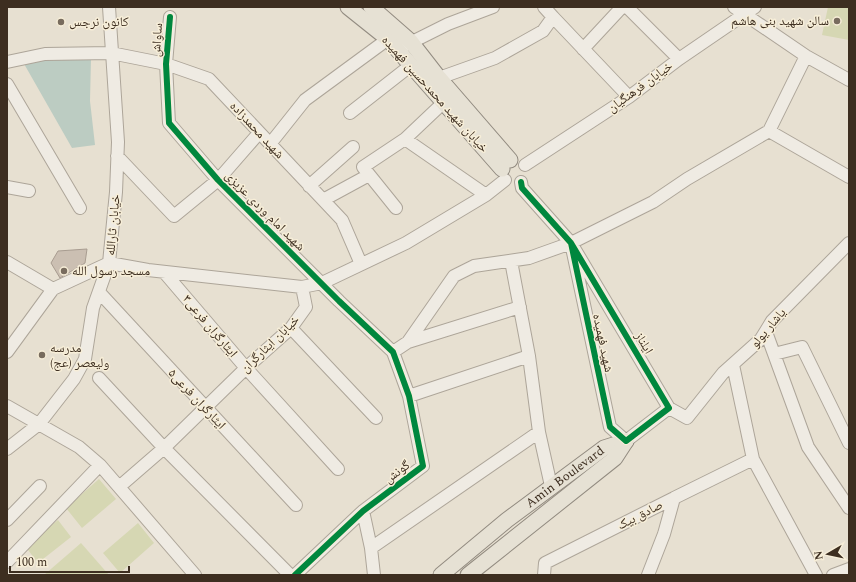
<svg xmlns="http://www.w3.org/2000/svg" width="856" height="582" font-family="Spectral,'Noto Naskh Arabic',serif">
<rect width="100%" height="100%" fill="#e7e0d1"/>
<path fill="#d6d7b3" d="M828,7h21v33l-27,-5z
M99,479l17,20 -34,29 -16,-20z
M58,520l13,17 -33,26 -13,-17z
M138,523l16,20 -34,30 -17,-20z
M81,543l28,32h-65z"/>
<path fill="#bcccc2" d="M91,58l-1,43 5,44 -23,3 -49,-86z"/>
<path fill="#cbbfb2" stroke="#a89c90" d="M87,249l-2,14 -25,15 -9,-15 7,-12z"/>
<g fill="none" stroke-linecap="round" stroke-linejoin="round">
<g stroke="#ada599" stroke-width="14">
<path id="minor" d="M627,7l52,52
M734,7l72,49 43,24
M170,17l-4,47 3,59 49,57 121,121 54,51 16,44 14,70 -60,45 -68,64
M553,17l76,80
M404,46l44,-22 45,-17
M583,49l39,-42
M7,62l38,-8 66,-1 55,11 43,15 133,141 19,44
M439,78l56,-20 48,-27 10,-14 -9,-10
M7,84l73,124
M350,113l60,-47
M769,131l80,46
M405,139l81,56
M270,144l35,-44 83,-61
M117,156l57,60 44,-36 41,-47
M525,165l104,-68 50,-38 76,-52
M521,182l1,6 49,55 98,165 -43,33 -16,-14 -39,-184
M309,186l44,-39
M7,187l22,4
M323,200l46,-25
M396,208l-33,-41 42,-28 38,-36
M511,261l18,95 10,76 12,54
M7,262l46,27 -46,63
M164,272l82,96 92,101
M53,289l56,-26 39,7 154,17
M99,292l197,213
M291,328l85,90
M766,332l42,115 41,61
M408,342l112,-35
M393,352l15,-10 46,-66 20,-10 55,-8 42,-15 82,-41 34,-23 82,-48 37,-75
M774,354l28,-7 47,96
M733,365l20,94 63,116
M99,378l65,70 126,127
M409,396l120,-40
M7,406l72,41 21,18 95,110
M669,408l18,10 36,-45 38,-34 11,-18 77,-78
M7,449l32,-25 35,-45 11,-20 8,-51 16,-45 7,-71 2,-50 -9,-135
M119,487l45,-39 82,-80 45,-40 15,-21 -4,-20 20,-4 84,-40 80,-48 19,-15
M674,498l79,-39
M363,511l8,37 3,27
M7,520l33,-34
M371,548l168,-116
M7,562l93,-97
M544,575l1,-12 129,-65 -10,36 -16,41
M833,575l16,-6"/>
</g>
<g stroke="#928b80" stroke-width="17">
<g id="major">
<path d="M348,7l40,32 114,130"/>
<path d="M371,7l40,35 28,36 71,82"/>
<path id="s1" d="M441,575l66,-55 97,-72 22,-7"/>
<path d="M468,575l147,-117 11,-17"/>
</g>
</g>
<use href="#minor" stroke="#efebe3" stroke-width="12"/>
<use href="#major" stroke="#e6e1d4" stroke-width="15"/>
<g stroke="#f7eed8" stroke-width="8">
<path id="cycleway" d="M170,17l-4,47 3,59 49,57 121,121 54,51 16,44 14,70 -60,45 -68,64
M521,182l1,6 49,55 98,165 -43,33 -16,-14 -39,-184"/>
</g>
<use href="#cycleway" stroke="#00873e" stroke-width="6"/>
</g>
<g fill="#786c5e" stroke="#f7eed8" stroke-width="1.5">
<circle cx="837" cy="21" r="4"/>
<circle cx="61" cy="22" r="4"/>
<circle cx="64" cy="271" r="4"/>
<circle cx="42" cy="355" r="4"/>
</g>
<g text-anchor="middle" dominant-baseline="central" stroke-width="3" stroke-linejoin="round" paint-order="stroke">
<g font-size="13" fill="#3d2e20" stroke="#f7eed8" text-anchor="start">
<text x="829" y="21" text-anchor="end">سالن شهید بنی هاشم</text>
<text x="69" y="22">کانون نرجس</text>
<text x="72" y="271">مسجد رسول الله</text>
<text x="50" y="348">مدرسه<tspan x="50" dy="15">ولیعصر (عج)</tspan></text>
</g>
<g font-size="13" fill="#3d2e20" stroke="#f7eed8">
<text transform="translate(157 40) rotate(-86)">ساواش</text>
<text transform="translate(640 87) rotate(-36)">خیابان فرهنگیان</text>
<text transform="translate(435 94) rotate(48)">خیابان شهید محمدحسین فهمیده</text>
<text transform="translate(257 130) rotate(47)">شهید محمدزاده</text>
<text transform="translate(265 211) rotate(45)">شهید امام وردی عزیزی</text>
<text transform="translate(113 225) rotate(-85)">خیابان ثارالله</text>
<text transform="translate(210 326) rotate(50)">ایثارگران فرعی۳</text>
<text transform="translate(768 328) rotate(-50)">یاشار یولو</text>
<text transform="translate(603 343) rotate(78)">شهید فهمیده</text>
<text transform="translate(644 343) rotate(59)">ایلناز</text>
<text transform="translate(270 344) rotate(-44)">خیابان ایثارگران</text>
<text transform="translate(197 399) rotate(47)">ایثارگران فرعی۵</text>
<text transform="translate(397 472) rotate(-37)">گونش</text>
<text stroke="none"><textPath href="#s1" startOffset="158">Amin Boulevard</textPath></text>
<text transform="translate(640 515) rotate(-27)">صادق بیک</text>
</g>
</g>
<rect width="856" height="582" fill="none" stroke="#3d2e20" stroke-width="16"/>
<g transform="translate(828 554) rotate(261)" stroke="#f7eed8" stroke-width="3" paint-order="stroke">
<path d="M0-3L7 15L0 10L-7 15Z" fill="#3d2e20"/>
<text y="-6" font-size="11" font-weight="bold" text-anchor="middle" fill="#3d2e20">N</text>
</g>
<path d="M10 566v6h119v-6" fill="none" stroke="#3d2e20" stroke-width="2"/>
<text x="16" y="566" font-size="12" fill="#3d2e20" stroke="#f7eed8" stroke-width="3" paint-order="stroke">100 m</text>
</svg>
